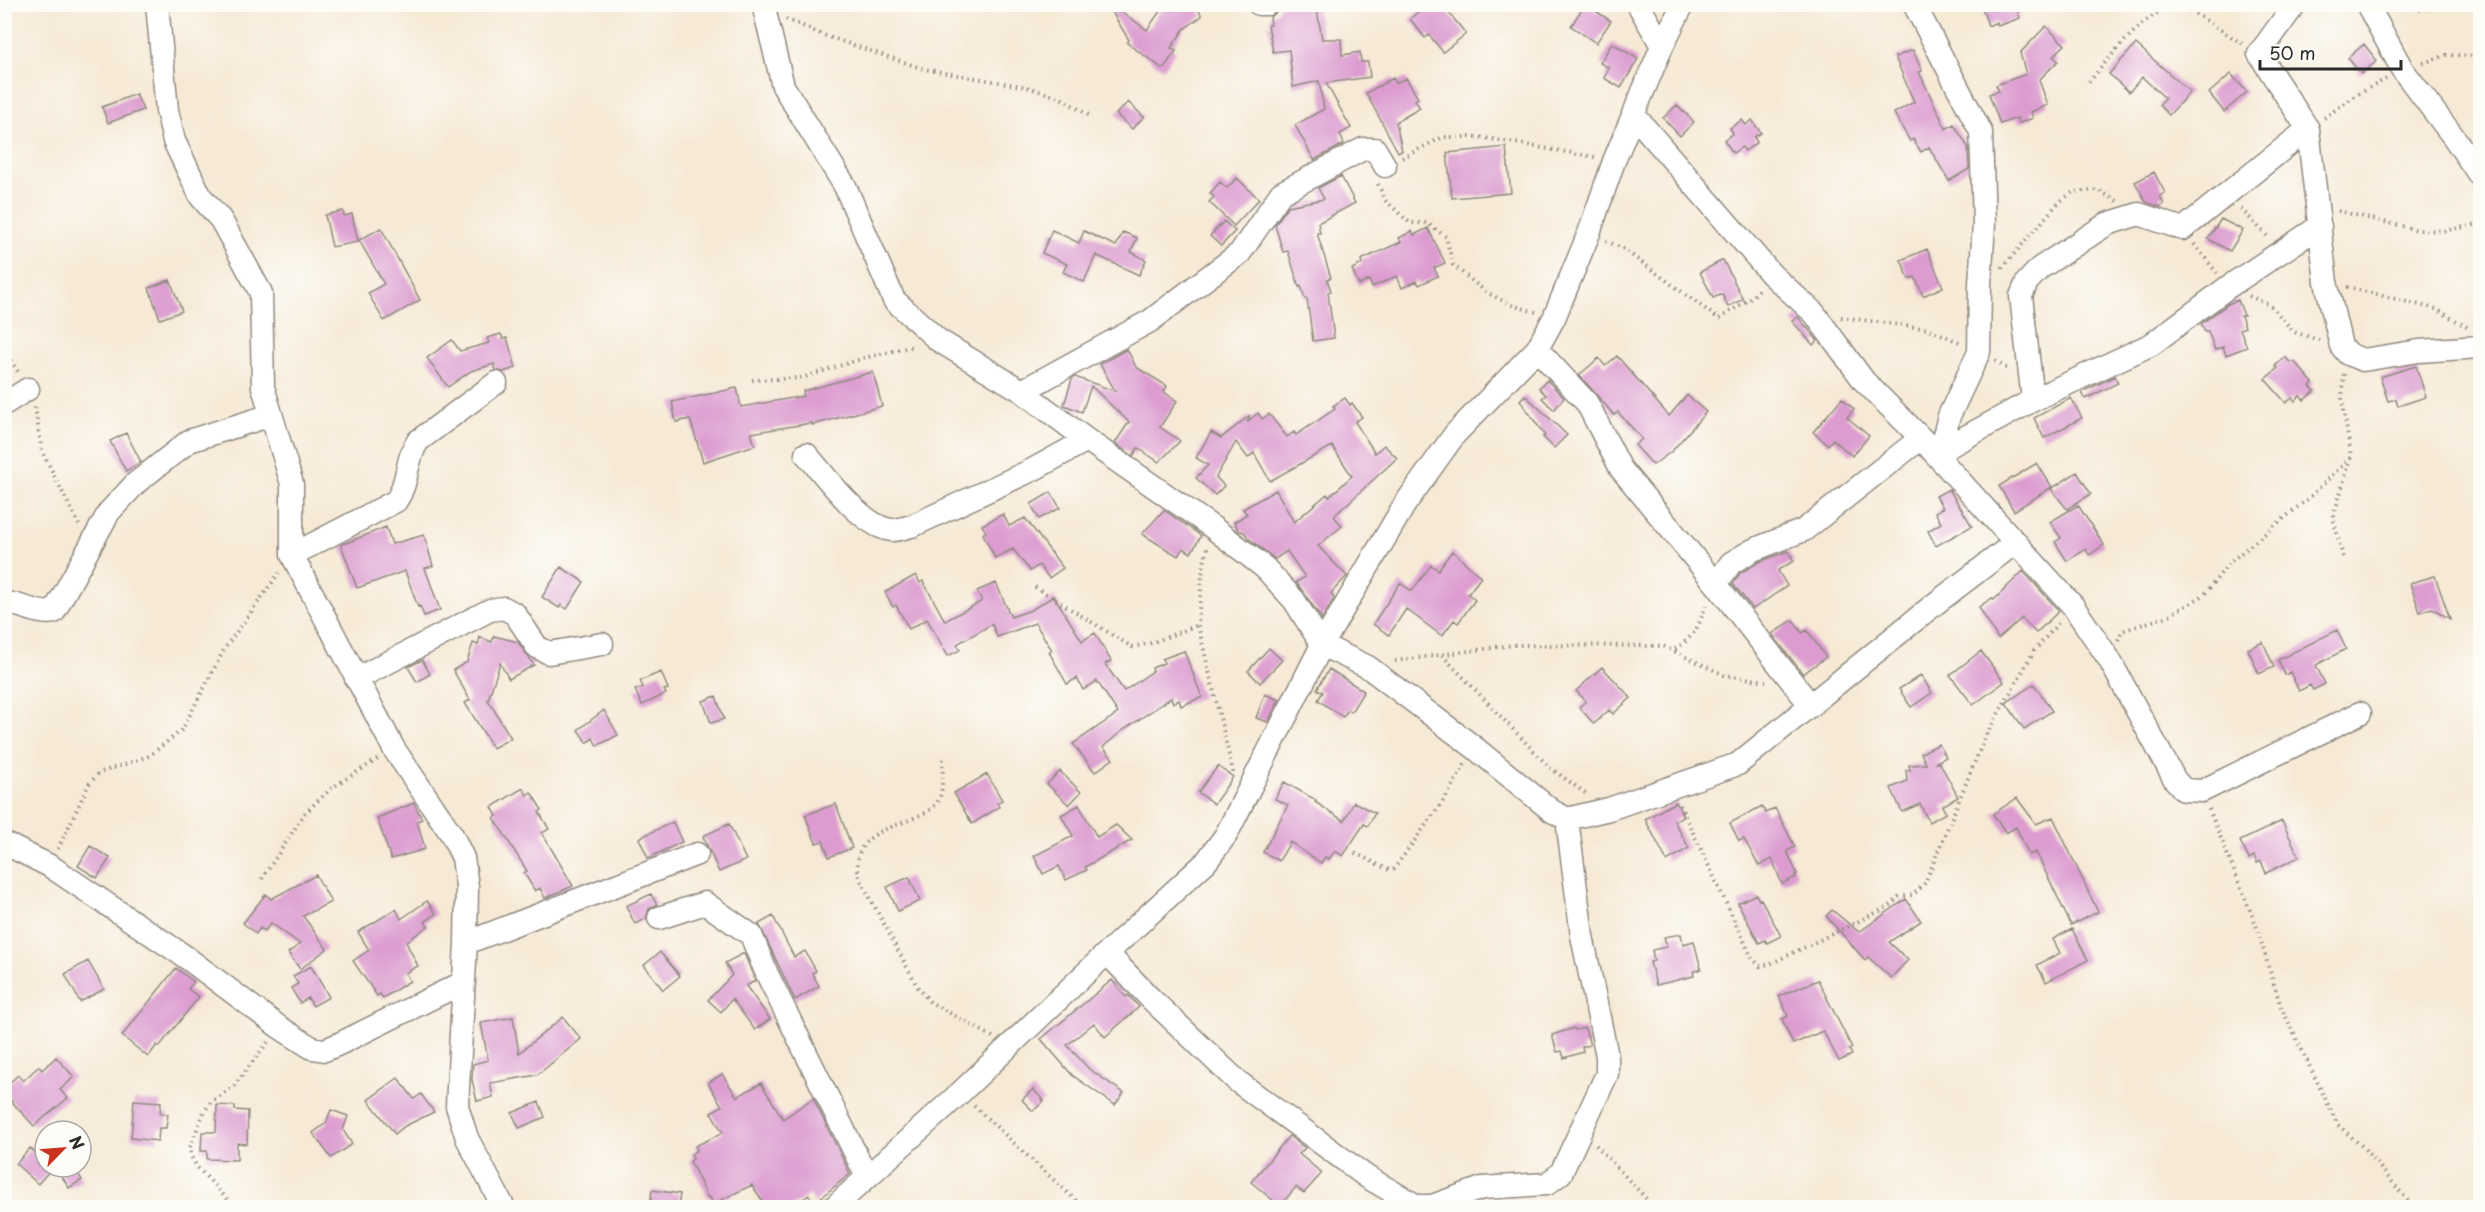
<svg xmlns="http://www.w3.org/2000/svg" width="2485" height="1212" font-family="'Playpen Sans',sans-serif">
<rect width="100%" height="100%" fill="#fdfcf7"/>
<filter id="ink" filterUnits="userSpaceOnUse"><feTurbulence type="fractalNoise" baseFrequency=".0167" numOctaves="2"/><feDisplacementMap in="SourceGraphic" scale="12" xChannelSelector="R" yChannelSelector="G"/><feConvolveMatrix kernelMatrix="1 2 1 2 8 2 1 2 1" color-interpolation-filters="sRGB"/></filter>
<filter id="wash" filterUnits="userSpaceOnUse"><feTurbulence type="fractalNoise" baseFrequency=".008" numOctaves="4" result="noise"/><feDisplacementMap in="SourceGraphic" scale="24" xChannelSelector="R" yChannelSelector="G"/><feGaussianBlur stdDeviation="1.35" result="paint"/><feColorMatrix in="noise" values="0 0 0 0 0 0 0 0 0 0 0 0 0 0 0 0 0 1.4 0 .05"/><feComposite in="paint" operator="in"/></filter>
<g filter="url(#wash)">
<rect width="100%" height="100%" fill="#f6e9d5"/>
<g id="blocks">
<path fill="#dc9cd0" d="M1107,4h4l36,26 18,-26h30l7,12 -18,13 -13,19 5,3 -13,18 -36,-26 2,-3z
M1280,4h36l6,35h19l1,16 18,-3 1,10h7l2,15 -44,6 25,45 -11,6 4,10 -30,16 -19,-35 29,-16 -5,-28 -26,6 -4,-37 -16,2 -5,-27h3l-1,-8 8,-6z
M1427,4h15l24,30 -23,18 -14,-17 -4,3 -15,-19z
M1585,4l26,17 -15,22 -25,-17z
M1990,4h25l5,14 -22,8 -1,-4 -9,4 -6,-19z
M2046,26l19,19 -12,11 5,5 -19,19 9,25 -17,7 2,6 -14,5 -2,-5 -17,6 -11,-30 10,-3 -3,-6 30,-11 -6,-21z
M1612,43l26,16 -17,29 -17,-10 5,-10 -9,-5z
M2136,44l54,48 -21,23 -10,-10 6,-7 -23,-21 -13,15 -20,-18z
M2364,44l13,17 -16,13 -13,-16z
M1913,50l9,21 -3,1 27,57 8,-5 14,23 1,22 -20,12 -20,-34 -8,5 -8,-13 -3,2 -16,-28 20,-11 -19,-45z
M2231,74l16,18 -23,20 -15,-19z
M1393,78l3,5 10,-5 12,20 -3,2 5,8 -24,14 6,29 -4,1 -32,-59z
M136,94l7,16 -35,13 -6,-16z
M1128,102l16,15 -12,12 -16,-15z
M1677,105l17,17 -14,14 -17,-18z
M1742,120l4,5 6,-5 9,13 -7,4 3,5 -12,9 -3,-4 -9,6 -9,-13 9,-7 -3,-5z
M1506,147l5,46 -59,5 -5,-45z
M2154,172l11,21 -5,3 4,8 -4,3 -14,-5 -11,-20z
M1341,176l14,27 -37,20 2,10h-3l14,45 -4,1 4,12 -3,1 6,46 -21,3 -6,-42h-2l-4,-13 -2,1 -11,-36 -5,1 -8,-27 13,-19 36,-7 -6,-11z
M1237,178l22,21 -25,27 -25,-24 5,-5 -4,-4 10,-11 7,6z
M343,211l1,5 8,-2 6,28 -26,5 -7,-32z
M2221,219l22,11 -13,21 -22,-12z
M1224,221l11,10 -14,15 -11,-10z
M381,228l39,72 -36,21 -16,-28 16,-9 -25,-44z
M1428,228l17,35 -11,5 4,8 -19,9 -2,-4 -15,7 -5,-12 -25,11 -3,-7 -10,5 -7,-16 10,-5 -1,-4 40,-18 -2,-4 13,-7 2,4z
M1052,230l27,13 5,-12 32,15 7,-14 14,6 -6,14 15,8 -7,15 -43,-20 -12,27 -21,-10 4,-8 -25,-11z
M1927,249l16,38 -20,9 -8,-19 -6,2 -8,-19z
M1723,260l20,39 -15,8 -6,-13 -9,4 -13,-26z
M170,280l12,31 -22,8 -11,-31z
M2238,300l6,15 -3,1 4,11 -5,2 7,18 -21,8 -3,-8 -8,3 -7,-19 -3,1 -4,-8 27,-20z
M1798,317l20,24 -5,4 -21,-24z
M501,334l2,5 4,-1 9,30 -13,4 -8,-2 -1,-6 -23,7 -23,16 -21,-29 25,-18 8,11 29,-8 -2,-5z
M1127,349l9,18 31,19 -3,6 13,9 -17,26 20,14 -21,21 -21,-14 -5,8 -18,-13 14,-21 -38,-36 -9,26 -18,-7 8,-26 3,-2 40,14 -15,-27z
M1617,356l52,60 18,-21 19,17 -34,39 -19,14 -18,-20 7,-6 -24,-27 -4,3 -35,-40 20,-17 6,8z
M2285,357l6,6 3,-2 19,22 -3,3 5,5 -11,9 -4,-4 -5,5 -3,-3 -6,5 -21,-24 13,-11 -3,-2z
M2416,366l10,31 -28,9 -2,-7 -8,2 -8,-24z
M873,372l9,34 -70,19v-2l-61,10 4,12 -52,17 -13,-43 -14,3 -4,-20 65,-14 4,19 63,-11 -1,-5z
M2115,376l3,7 -33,16 -3,-7z
M1547,380l17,18 -10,12 -12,-12 4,-3 -7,-7z
M1525,395l42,40 -13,13 -11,-11 2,-1 -25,-36z
M1345,398l5,7 2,-2 10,14 -7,5 20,31 9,-8 13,13 -63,58 8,10 -24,20 29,30 -16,17 3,5 -12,21 -26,-37 9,-5 -18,-26 -12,8 -27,-21 -4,-6 -5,-1 -5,-9 13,-8 -4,-5 33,-19 18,32 33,-28 2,3 23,-21 -20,-30 -62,35 -16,-28 -6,5 -12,-16 -20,35 8,9 -9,9 -19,-17 12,-13 -12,-7 15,-26 10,6 29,-23 -3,7 11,-9 4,6 7,-5 18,23 7,-5 2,3 39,-26 -2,-3z
M1842,398l12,11 -7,8 22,19 -17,20 -19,-17 -5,6 -15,-13z
M2071,398l11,20 -38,20 -10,-20z
M126,433l15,29 -15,9 -16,-30z
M2037,463l15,24 -38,24 -15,-25z
M2077,472l14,22 -24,15 -16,-20z
M1949,489l23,37 -36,20 -8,-15 13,-8 -6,-11 8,-4 -7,-12z
M1051,492l9,16 -21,11 -8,-15z
M2078,505l26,40 -15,10 -3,-6 -19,12 -12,-19 6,-4 -11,-16z
M1164,510l37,26 -10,17 -8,-5 -5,8 -36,-22z
M1003,514l6,12 16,-8 38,50 -14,10 -10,-13 -9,6 -17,-22 -18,9 -12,-24 3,-2 -4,-7z
M386,527l6,17 32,-9 9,31 -8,2 15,42 -16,6 -4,-10 -2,1 -13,-36 -48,17 -16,-43z
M1452,551l29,26 -13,17 7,6 -17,23 -4,-3 -12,16 -36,-27 -17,26 -16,-11 27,-41 12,8 19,-26 7,5z
M1788,551l6,10 -16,9 9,16 -34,23 -20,-25 7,-11 19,-11z
M561,567l23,15 -17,27 -6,-4 -2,3 -17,-11z
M2023,571l36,40 -23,22 -14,-15 -24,21 -19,-32 13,-9 2,2z
M916,575l4,8 3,-2 22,40 37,-20 -5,-10 19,-8 15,34 20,-7 23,-14 28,45 13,-8 16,28 -6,3 19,27 29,-20 -1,-3 12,-5 -2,-4 22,-8 18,46 -21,9 -2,-6 -6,3 -2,-5 -49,33 -19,16 10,12 -18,13 -22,-28 45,-31 -21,-32 -14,9 -6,-12 -10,6 -18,-32 3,-2 -17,-27 -38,14 -5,-13 -35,20 3,6 -12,6 -21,-37 -18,10 -13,-24 -3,2 -8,-15z
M2435,576l15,43 -18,-11 -12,4 -10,-29z
M1793,620l9,13 5,-3 19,27 -23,17 -31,-40z
M2337,630l9,19 -30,16 9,19 -12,6 -3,-5 -11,6 -9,-19 -5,3 -7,-15z
M494,636l24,6 16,23 -25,14 -9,-16 -12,37 23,38 -18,10 -28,-45 5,-3 -17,-30 14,-8 6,-19 5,2 2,-8 12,5z
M2263,642l11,25 -15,7 -11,-25z
M1269,648l13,12 -22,23 -12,-12z
M1981,651l23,31 -31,23 -23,-30z
M422,660l8,14 -13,8 -9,-15z
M1602,667l29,31 -18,16 -4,-4 -15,14 -15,-17 7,-6 -10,-10z
M1329,669l35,22 -13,21 -3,-2 -5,7 -25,-17 5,-8 -6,-3z
M661,672l7,17 -4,1 2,4 -24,11 -7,-15 8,-3 -3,-6z
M1921,675l11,18 -21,14 -12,-18z
M2034,684l18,27 -28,18 -18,-26z
M1265,694l14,6 -11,22 -12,-4z
M716,696l8,23 -13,4 -8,-22z
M604,710l14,25 -21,11 -4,-8 -6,5 -9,-13z
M1939,744l7,13 -11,6h5l18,34 -16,9 4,7 -17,9 -9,-18 -18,8 -11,-24 16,-7 -1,-11h4l-1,-5 17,-1 -5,-11z
M1218,766l15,11 -19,27 -16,-12z
M1060,771l21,21 -12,13 -22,-21z
M987,774l15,26 -5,3 2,4 -27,17 -18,-31z
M1284,782l32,18 -1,2 29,19 10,-19 21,11 -7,13 -4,-2 -21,32 -8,-5 -6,8 -4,-2 -4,6 -31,-21 -11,19 -16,-9 25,-47 -13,-6z
M523,788l4,7 4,-3 11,18 -3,2 10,17 -7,4 31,53 -28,12 -5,-10 -5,3 -11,-18 3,-2 -33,-53 3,-2 -5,-9z
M2017,798l19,26 17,-7 45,95 -27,13 -35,-73 -7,3 -13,-28 -10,6 -13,-19z
M1676,802l7,14 -9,5 15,27 -22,13 -22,-42z
M414,803l8,16 -5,2 8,28 -34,10 -14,-41z
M836,804l16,44 -23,9 -6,-16 -7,2 -11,-28z
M1079,805l18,32 19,-12 16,15 -47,27 2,3 -21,10 -7,-14 -16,8 -9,-18 39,-20 -12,-21z
M1762,806l4,7 9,-5 20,39 -8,4 10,23 -2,1 1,2 -14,7 -10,-25 -13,7 -15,-27 -5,2 -9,-18z
M2282,821l17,36 -33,16 -5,-12 -4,2 -3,-7 -5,3 -9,-18z
M673,822l9,20 -34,16 -9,-20z
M729,824l17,36 -27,12 -16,-36z
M90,846l20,12 -13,20 -19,-12z
M316,875l15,27 -28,14 24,33 -27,20 -12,-16 12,-9 -29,-21 -6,8 -5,-3 -4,6 -13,-11 23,-29 5,5z
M909,877l11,24 -22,10 -11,-24z
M651,894l6,11 -8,4 -3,10 -11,5 -9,-18z
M1756,894l3,6 2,-1 20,37 -14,7 -2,-3 -6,3 -21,-40z
M1906,899l15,22 -32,21 19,18 -17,18 -23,-21 -3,3 -39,-44 6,-6 27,22z
M427,901l9,13 -11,8 3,4 -22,16 12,24 -13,7 5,8 -27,17 -3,-4 -3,2 -24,-35 16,-11 -11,-18 38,-23 5,10z
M773,916l21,41 11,-6 11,20 -4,2 7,13 -24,14 -36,-76z
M2072,929l16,31 -42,22 -9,-17 23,-12 -7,-14z
M1681,934l2,10 11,-3 7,28 -8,3 1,4 -38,9 -6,-23 4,-1 -2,-11 15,-3 -3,-10z
M660,952l20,24 -17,14 -19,-25z
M744,953l11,28 -9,5 24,33 -15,11 -23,-31 -11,13 -13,-12 24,-25 -7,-12z
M88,961l16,28 -24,13 -15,-28z
M311,966l18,31 -16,9 -5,-8 -8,5 -9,-15 7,-4 -5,-8z
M176,968l18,14 -6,7 11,8 -40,50 -2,-2 -9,12 -26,-21z
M1112,980l14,17 2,-2 11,12 -34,30 -11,-14 -27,22 22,24 35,24 -9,12 -43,-30 -31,-36z
M1818,980l34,68 -3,1 3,6 -13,6 -16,-30 -30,13 -11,-25 6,-3 -9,-20z
M513,1017l6,36 44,-36 18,22 -44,36 -47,8 3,14 -16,4 -5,-21 1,-16 15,-4 -7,-37z
M1574,1028l1,2 10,-2 5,17 -8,2 1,5 -19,6 -2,-7 -5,1 -5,-17z
M56,1057l18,20 -14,13 8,8 -34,28 -30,-33v-5l14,-13 5,6 16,-15 3,4z
M722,1074l15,23 24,-14 22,36 30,-21 37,76 -36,29 -5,-8 -19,13h-23l-15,-23 -39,19 -3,-7 -2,1 -18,-37 3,-2 -2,-5 6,-4 -2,-4 28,-13 -12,-21 11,-6 -14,-23z
M398,1078l16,21 7,-5 13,18 -29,14 -10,8 -27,-34z
M1033,1089l11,12 -11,10 -11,-11z
M134,1100l27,2 -1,11 8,1 -2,14h-7l-1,13 -27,-3z
M539,1102l6,15 -26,11 -7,-15z
M217,1105l18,1v4l13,1 -1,33 -10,-1v17l-30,-1v-8h-6l1,-19h14z
M331,1110l17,6 -5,14 9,14 -21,14 -18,-25 13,-10z
M1289,1136l16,12 -6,6 23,19 -18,20 -8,-6 -16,19 -29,-24z
M30,1148l15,13v6l7,1 -14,16 -22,-20z
M56,1167h18l8,13 -13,8z
M652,1190l28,4 -2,14h-28z"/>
</g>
</g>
<g filter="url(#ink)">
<use href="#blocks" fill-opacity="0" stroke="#908a80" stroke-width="1.5"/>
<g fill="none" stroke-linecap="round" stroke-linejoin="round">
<g stroke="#908a80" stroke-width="25">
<path id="minor" d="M157,4l10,106 7,31 27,56 20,23 40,73 2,94 29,97v71l102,194 58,86 11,23 4,28 -1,57 -9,163 10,32 37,70
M763,4l20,82 62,100 49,114 44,40 84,51 65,49 125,87 53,41 29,32 28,45 46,22 107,81 77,63 15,8 42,-10 129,-45 193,-157 85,-65
M1259,4h8
M1638,4l24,42
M1914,4l67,128 3,92 -4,60 -1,68 -30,64 -9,35
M2295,4l-36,50 49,75 18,153 15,64 7,8 15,6 56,-9 61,-4
M2367,4l35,65 53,70 25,37
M1633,114l139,161 42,38 50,68 57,57 152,168 36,53 66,121 9,10 18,1 158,-78
M1537,349l50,54 34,66 95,115 95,122
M1022,391l128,-70 90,-68 41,-60 82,-44h12l10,17
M2033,400l-12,-104 6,-14 13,-14 67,-44 32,-10 44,15 125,-100
M4,404l24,-15
M806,454c19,21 57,75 87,76 6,0 13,-3 19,-4l122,-57 53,-29
M1935,454l98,-54 119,-56 76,-57 92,-61
M292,555l104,-54c13,-18 9,-41 22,-60l78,-58
M1716,584l15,-21 22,-13 51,-20 117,-92
M4,603c17,0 35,13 50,9l55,-100 27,-29 53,-42 82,-26
M356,679l134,-69 14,-2 11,6 22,33 12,6 53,-9
M4,843l46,23 137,92 92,69 33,21 13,2 14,-6 125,-62
M659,918l46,-15 46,32 16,39 100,203
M466,943l231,-89
M1107,953l43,45 87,83 130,96 50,29h15l50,-18 65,-4 14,-11 46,-99v-18l-25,-120 -15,-117
M833,1208l127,-115 147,-140 99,-91 20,-27 96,-190 83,-141 50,-70 82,-85 17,-31 35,-85 25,-72 48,-115 21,-42"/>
</g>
<path stroke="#908a80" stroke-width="4" stroke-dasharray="1.5 4.5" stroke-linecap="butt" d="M2409,4l9,6 62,-6
M786,19l40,17 98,33 103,18 34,11 29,18
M2423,63l24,-8 33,1
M2089,82c17,-20 62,-79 90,-75 12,1 51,30 64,37
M2324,118l31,-22 31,-17
M1402,158l41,-21h37l115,20
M1378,184l8,17 24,22h17l19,14 7,28 33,27 25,13 25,7
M2241,209l28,29
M2338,211l80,19 25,1 37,-7
M1606,241l16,7 97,71 32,-21 8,-8
M2194,244l23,29
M2002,268l57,-66 14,-10 25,-2 19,11
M2347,287l89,22 31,18
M2249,296l21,9 24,27 25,8
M1841,317l88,12 30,13
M4,350l15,23
M1995,361l14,9
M752,380l50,-2 62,-20 50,-12
M35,407l7,44 37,74
M1207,548l-5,26 -4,51 36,151
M2343,557l-10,-39 18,-61 -9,-59 2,-26
M1035,587l97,60 19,-4 47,-18
M2118,640l4,-9 46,-15 36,-21 26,-33 79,-64 42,-41
M1675,649c19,-11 26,-26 31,-46
M1442,655l107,112 39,28
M1395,661l118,-16 150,1 61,29 42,6
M943,759c-1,12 1,32 -5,42 -5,9 -14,12 -22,16 -32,14 -65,18 -57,60l58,109 13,16 63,35
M1680,805l72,153 8,8 10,-2 120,-58 9,-9 14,-2 12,-12 60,-146 49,-86 27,-31
M2209,809l47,116 25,82 57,118 25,22 51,61
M58,849l31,-65 10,-11 50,-17 33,-26 43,-82 54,-75
M1355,853l34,17 5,-1 52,-72 19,-33
M262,879l43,-66 28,-26 45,-28
M974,1106l110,102
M1596,1145l59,63
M236,1208l-39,-41 -6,-11 -1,-9 14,-35 7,-10 23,-16 34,-44"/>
<use href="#minor" stroke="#fff" stroke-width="22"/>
</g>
</g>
<rect width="2485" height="1212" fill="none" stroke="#fdfcf7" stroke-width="24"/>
<g transform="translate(63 1149) rotate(65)"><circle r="28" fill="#fdfcf7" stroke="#a9a8a5" stroke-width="1.5"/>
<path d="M0-4.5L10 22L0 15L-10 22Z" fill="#c8321e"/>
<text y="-9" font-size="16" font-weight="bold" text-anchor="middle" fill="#2b2b2b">N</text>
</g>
<path d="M2260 60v9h141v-9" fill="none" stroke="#2b2b2b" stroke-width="3"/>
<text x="2269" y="60" font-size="18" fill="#2b2b2b" stroke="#fdfcf7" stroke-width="4.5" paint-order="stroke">50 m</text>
</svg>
